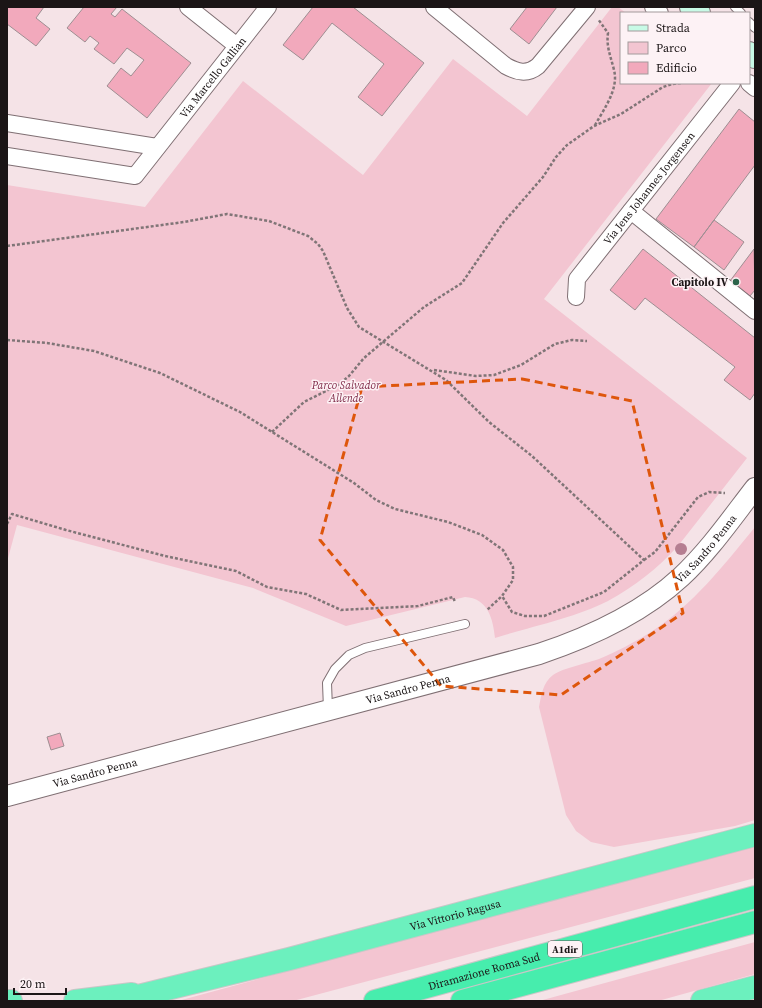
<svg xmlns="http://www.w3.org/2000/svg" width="762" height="1008" font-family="'Source Serif 4',serif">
<rect width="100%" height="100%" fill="#f5e3e7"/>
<path fill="#f3c5d1" d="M612,7h6l8,6h-5v70h91l-168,216 203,159 -69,88c-20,22 -44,41 -70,55 -31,16 -78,26 -113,37 -2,-19 -7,-40 -30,-41l-119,29 -93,-38 -236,-63 -10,37v-377l138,22 98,-126 120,94 90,-116 74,57z
M755,527v293l-20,6 -121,21 -23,-5 -15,-11 -10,-16 -27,-108c2,-11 4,-25 14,-32 10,-7 35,-12 46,-16 17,-7 36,-17 52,-27 42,-27 73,-67 104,-105z
M755,844v34l-462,123h-115z
M755,942v32l-97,27h-119z"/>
<path fill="#f2a9bc" stroke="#9e8e92" d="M7,7h37l-8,11 14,11 -14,17 -29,-22z
M84,7h33l-6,7 4,3 7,-8 69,54 -44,55 -40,-32 14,-18 10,8 13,-16 -17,-12 -13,16 -20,-15 5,-6 -9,-7 -5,6 -18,-14z
M313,7h40l71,56 -42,53 -24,-19 26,-33 -52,-41 -29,37 -20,-15z
M527,7h30l-28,37 -19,-15z
M739,109l16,13v43l-61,82 -38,-28z
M714,220l30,22 -20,28 -30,-23z
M643,249l112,89v55l-5,7 -26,-20 11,-13 -90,-69 -10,12 -25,-20z
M754,249l1,41 -5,6 -20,-15z
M60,733l4,13 -13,4 -4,-13z"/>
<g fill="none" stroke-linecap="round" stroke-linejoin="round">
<g stroke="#7f6f73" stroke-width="10">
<path id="service" d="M735,7l6,6
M749,22l6,6
M328,709l-1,-26 8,-14 14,-14 16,-7 100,-24"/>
</g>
<g stroke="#7f6f73" stroke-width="18">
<g id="minor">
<path d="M188,7l49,39"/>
<path d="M434,7l72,59c11,6 21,9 32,0l49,-59"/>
<path d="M653,7l7,6"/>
<path d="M749,83l6,5"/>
<path d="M7,123l150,24"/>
<path id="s1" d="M7,156l128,20 133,-169"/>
<path d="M631,211l124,100"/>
<path id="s2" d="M576,297l1,-18 155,-196"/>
</g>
</g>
<g stroke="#7f6f73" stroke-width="22">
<g id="tertiary">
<path id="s3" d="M7,796l532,-142c51,-17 102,-40 142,-77 28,-26 50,-58 74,-89"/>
</g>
</g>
<g stroke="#7f6f73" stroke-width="24">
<path id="secondary" d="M691,7l8,6
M749,53l6,4"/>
</g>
<g stroke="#c8c7c7" stroke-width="24">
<g id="trunk">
<path d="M7,1001h4"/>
<path d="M75,1001l57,-7"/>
<path id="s4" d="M118,1001l171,-42 466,-124"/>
<path d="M702,1001l53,-14"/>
</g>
</g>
<g stroke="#c8c7c7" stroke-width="24">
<g id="motorway">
<path id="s5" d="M375,1001l380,-104"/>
<path d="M462,1001l293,-79"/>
</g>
</g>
<path stroke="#807577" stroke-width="2.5" stroke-dasharray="3 2" stroke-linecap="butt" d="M595,125c9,-16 24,-36 19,-55 -3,-13 -8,-23 -6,-37l-10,-14
M7,246l177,-24 43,-8 42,7 39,15 10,8 5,7 24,57 12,19 87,53 43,42 43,34 112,104 -40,32 -60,24h-19l-13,-4 -10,-16
M7,340l40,3 47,8 66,22 80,39 114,71 22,17 19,9 53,13 34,13 21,15 10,17v13l-11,16 -15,14
M434,370l42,6 18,-1 27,-10 34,-21 17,-4 15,1
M272,432l32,-30 34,-17 11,-9 15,-18 60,-51 38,-24 41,-60 40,-46 13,-20 11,-12 27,-19 27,-12 42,-27 9,-3 9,-1
M7,524l5,-10 54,16 99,26 71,15 31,16 39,7 35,16 77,-4 35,-9 2,5
M644,560l11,-8 43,-55 11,-5 16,1"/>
<use href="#service" stroke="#fff" stroke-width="8"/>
<use href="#minor" stroke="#fff" stroke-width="16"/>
<use href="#tertiary" stroke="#fff" stroke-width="20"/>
<use href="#secondary" stroke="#c8fae6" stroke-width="22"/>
<use href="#trunk" stroke="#6cf0be" stroke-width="22"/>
<use href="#motorway" stroke="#47edad" stroke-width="22"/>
</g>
<circle fill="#b57e91" cx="681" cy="549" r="6"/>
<path fill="none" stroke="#de560c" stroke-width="3" stroke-dasharray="8 5" stroke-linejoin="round" d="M522,379l110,22 51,212 -122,82 -120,-9 -121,-146 42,-153z"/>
<circle fill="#2c644b" stroke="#fdf2f5" stroke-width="1.5" cx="736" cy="282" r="4"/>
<g text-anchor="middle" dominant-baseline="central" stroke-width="3" stroke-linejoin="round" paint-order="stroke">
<rect fill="#fdf2f5" stroke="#5f5759" stroke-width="1" x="548" y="941" width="34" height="16" rx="3"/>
<g font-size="10" font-weight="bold" fill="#1b1516">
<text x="565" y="949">A1dir</text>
</g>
<g font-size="11" fill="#1b1516" stroke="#fdf2f5">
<text stroke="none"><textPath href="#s1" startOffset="255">Via Marcello Gallian</textPath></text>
<text stroke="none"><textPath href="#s2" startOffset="134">Via Jens Johannes Jorgensen</textPath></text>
<text stroke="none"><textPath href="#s3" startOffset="751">Via Sandro Penna</textPath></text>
<text stroke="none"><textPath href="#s3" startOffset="415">Via Sandro Penna</textPath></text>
<text stroke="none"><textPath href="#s3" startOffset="91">Via Sandro Penna</textPath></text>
<text stroke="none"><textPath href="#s4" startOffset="348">Via Vittorio Ragusa</textPath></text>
<text stroke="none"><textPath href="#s5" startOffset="113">Diramazione Roma Sud</textPath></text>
</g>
<g font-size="11" font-weight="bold" fill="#1b1516" stroke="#fdf2f5" text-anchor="end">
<text x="728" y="282">Capitolo IV</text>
</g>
<g font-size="11" font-style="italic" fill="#812c4a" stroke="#fdf2f5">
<text x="346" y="385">Parco Salvador<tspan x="346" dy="13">Allende</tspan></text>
</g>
</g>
<rect width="762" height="1008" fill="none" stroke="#1b1516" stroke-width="16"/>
<rect x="620" y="12" width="130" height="72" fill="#fdf2f5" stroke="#a39a9c"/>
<rect x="628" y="25" width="20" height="6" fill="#c8fae6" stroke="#a39a9c"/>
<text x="656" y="32" font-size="12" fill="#1b1516">Strada</text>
<rect x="628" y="42" width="20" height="12" fill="#f3c5d1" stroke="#a39a9c"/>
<text x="656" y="52" font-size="12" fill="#1b1516">Parco</text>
<rect x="628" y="62" width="20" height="12" fill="#f2a9bc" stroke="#a39a9c"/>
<text x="656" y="72" font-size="12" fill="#1b1516">Edificio</text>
<path d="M14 988v6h52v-6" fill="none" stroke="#1b1516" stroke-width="2"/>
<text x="20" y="988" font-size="12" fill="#1b1516" stroke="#fdf2f5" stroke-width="3" paint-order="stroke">20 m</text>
</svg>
